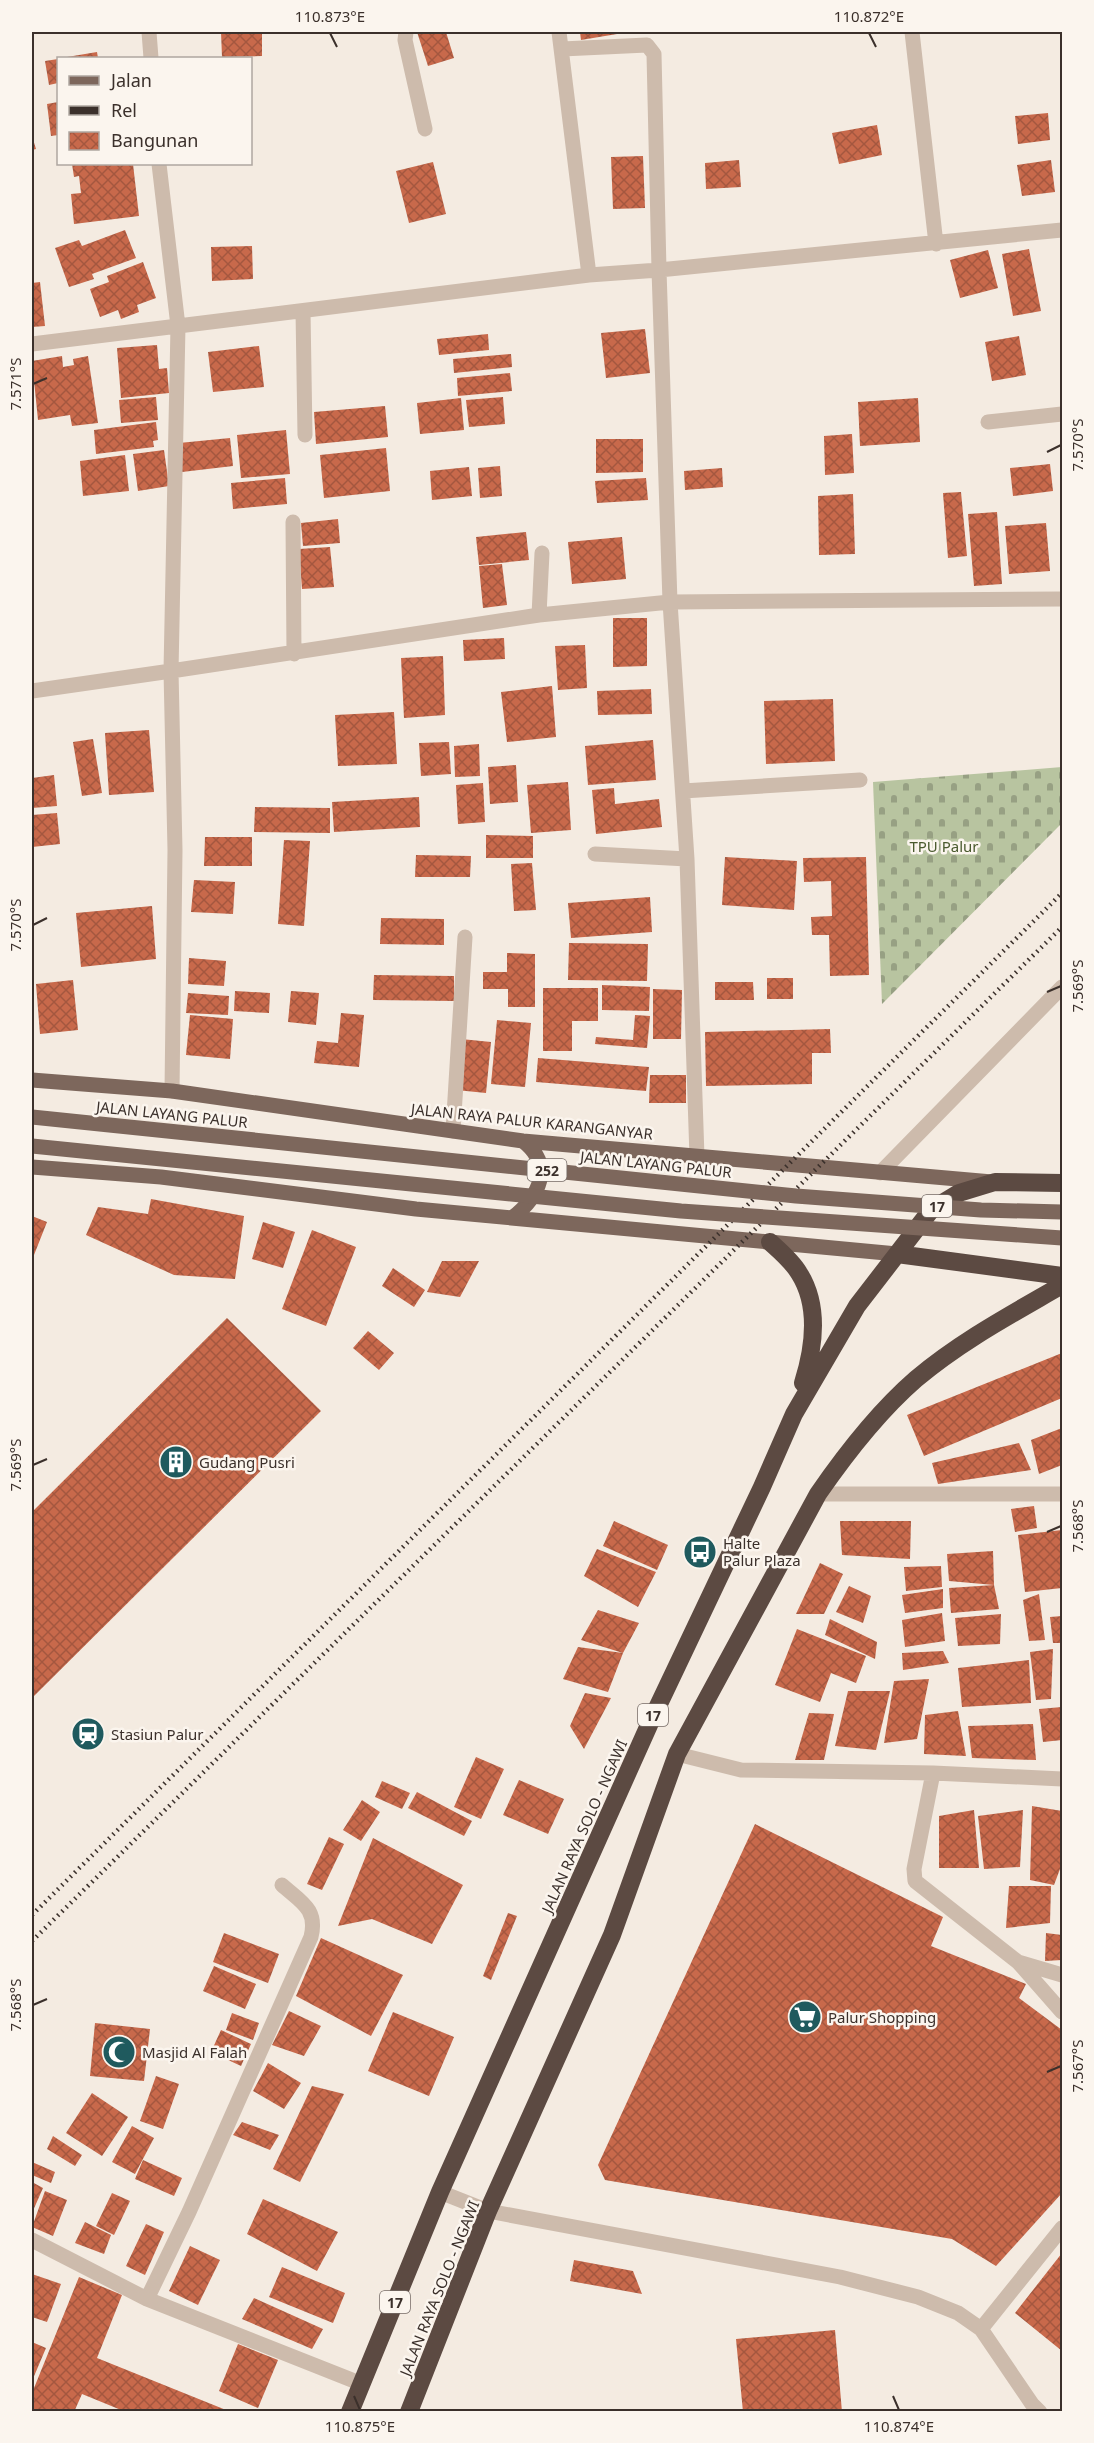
<svg xmlns="http://www.w3.org/2000/svg" width="1094" height="2443" font-family="'Noto Sans',sans-serif">
<defs>
<pattern id="cemetery-stones" width="16" height="16" patternUnits="userSpaceOnUse" patternTransform="scale(1.5)"><rect width="16" height="16" fill="#b8c4a0"/><path d="M2 7V4a2 2 0 0 1 4 0v3zM10 15v-3a2 2 0 0 1 4 0v3z" fill="#97a083"/></pattern>
<pattern id="building-cross-hatch" width="8" height="8" patternUnits="userSpaceOnUse" patternTransform="scale(1.5)"><rect width="8" height="8" fill="#c8694b"/><path d="M0 0l8 8M0 8l8-8" fill="none" stroke="#a4573f"/></pattern>
</defs>
<rect width="100%" height="100%" fill="#f4ebe1"/>
<path fill="url(#cemetery-stones)" d="M1062,767v56l-180,181 -9,-222z"/>
<path fill="url(#building-cross-hatch)" d="M221,32h41v24l-40,1z
M417,32h29l8,26 -26,8z
M580,32h43v1l-42,7z
M97,52l1,6h-31v-1z
M58,59v24l-9,2 -4,-24z
M58,102v33l-7,1 -4,-32z
M1048,113l2,27 -32,4 -3,-28z
M877,125l5,30 -43,9 -7,-31z
M32,136l4,13 -4,1z
M643,156l2,52 -32,1 -2,-52z
M739,160l2,27 -35,2 -1,-26z
M1051,160l4,32 -33,4 -5,-31z
M433,162l13,52 -37,9 -13,-52z
M72,164h61l6,52 -65,8 -3,-30 10,-1 -2,-17 -5,1z
M125,230l11,28 -44,16 2,5 -25,8 -14,-39 24,-8 3,6z
M252,246l1,33 -41,2 -1,-34z
M1029,249l12,62 -28,5 -11,-62z
M988,250l10,38 -38,10 -10,-38z
M143,262l13,36 -19,7 2,7 -18,7 -3,-9 -18,7 -10,-28 19,-7 -2,-6z
M40,282l5,44 -13,1v-44z
M645,329l5,44 -44,5 -5,-45z
M488,334l1,16 -50,5 -2,-16z
M1019,336l7,39 -34,6 -7,-39z
M157,345l2,24 8,-1 2,25 -48,5 -4,-50z
M259,346l5,41 -51,5 -5,-40z
M511,354l1,13 -58,6 -1,-14z
M62,356l1,11 11,-2 -1,-6 15,-3 10,67 -26,3 -2,-11 -32,5 -6,-59z
M510,373l2,18 -54,5 -1,-18z
M156,397l2,23 -37,3 -2,-23z
M503,397l2,27 -36,3 -3,-27z
M461,398l3,32 -44,4 -3,-31z
M918,398l2,44 -60,4 -2,-44z
M385,406l3,31 -72,7 -2,-32z
M156,422l2,18 -5,1 1,6 -58,7 -2,-24z
M286,430l4,44 -49,4 -4,-43z
M852,434l2,39 -29,2 -1,-39z
M230,438l3,28 -51,6 -3,-29z
M596,439h47v33l-47,1z
M386,448l4,43 -66,7 -4,-43z
M164,450l5,36 -31,5 -5,-37z
M125,455l4,36 -46,5 -3,-35z
M1050,464l3,27 -40,5 -3,-28z
M500,466l2,30 -22,2 -2,-30z
M469,467l3,29 -40,4 -2,-29z
M722,468l1,19 -38,3 -1,-19z
M285,478l2,26 -54,5 -2,-26z
M646,478l2,22 -51,3 -2,-22z
M961,492l6,64 -19,2 -5,-65z
M853,494l2,60 -36,1 -1,-59z
M997,512l5,72 -28,2 -6,-72z
M338,519l2,24 -37,3 -2,-23z
M1046,523l4,48 -41,3 -4,-48z
M526,532l3,28 -50,5 -3,-28z
M622,537l4,42 -54,5 -4,-42z
M330,547l4,40 -32,2 -3,-40z
M502,564l5,41 -24,3 -4,-42z
M613,618h34v48l-34,1z
M504,638l1,21 -41,2 -1,-21z
M585,645l2,43 -29,2 -3,-44z
M443,656l2,59 -41,3 -3,-60z
M552,686l4,51 -49,5 -6,-50z
M651,689l1,25 -54,1 -1,-24z
M833,699l2,62 -69,3 -2,-63z
M394,712l3,52 -59,2 -3,-51z
M149,730l5,62 -45,3 -4,-62z
M93,739l9,54 -20,3 -9,-54z
M653,740l3,40 -68,5 -3,-39z
M449,742l2,32 -30,2 -2,-33z
M479,744l1,32 -25,1 -1,-31z
M516,765l2,37 -28,2 -2,-37z
M54,775l3,31 -25,2v-30z
M568,782l3,48 -40,3 -4,-48z
M483,783l2,39 -27,2 -2,-39z
M614,788l1,16 44,-5 3,28 -66,7 -4,-44z
M419,797l1,30 -86,5 -2,-30z
M255,807l75,1v25l-76,-1z
M57,813l3,31 -28,3v-32z
M486,835l47,1v22h-47z
M205,837h47v29h-48z
M284,840l26,1 -6,85 -26,-2z
M416,855l55,1 -1,21h-55z
M725,857l72,4 -3,49 -72,-5z
M866,857l3,118 -39,1 -1,-41h-17l-1,-18 21,-1 -1,-35 -27,1 -1,-24z
M532,863l4,47 -22,1 -3,-47z
M194,880l41,2 -2,32 -42,-2z
M650,897l2,35 -81,6 -3,-35z
M152,906l4,53 -75,8 -5,-54z
M381,918l63,1v26l-64,-1z
M569,943l79,1 -1,37 -79,-1z
M507,953l28,1v53h-27v-18h-25v-17h24z
M189,958l37,3 -2,25 -36,-2z
M374,975l80,1v25l-81,-1z
M767,978h26v21h-26z
M73,980l5,50 -38,4 -4,-50z
M715,982h38l1,18h-39z
M602,985l48,2 -1,24 -47,-1z
M543,988h55v33h-26v30h-29z
M653,989l29,1 -1,49h-28z
M235,991l35,2 -1,20 -35,-2z
M291,991l28,2 -3,32 -28,-3z
M188,993l41,3 -1,19 -42,-2z
M341,1013l23,2 -5,52 -45,-4 3,-22 21,2z
M190,1015l43,4 -3,40 -44,-4z
M635,1015l15,1 -3,32 -52,-4 1,-7 37,3z
M497,1020l34,3 -6,64 -34,-3z
M830,1029l1,24h-19v31l-106,2 -1,-54z
M461,1039l30,3 -5,51 -30,-3z
M538,1058l111,9 -3,24 -110,-9z
M650,1075h36v28h-37z
M151,1199l93,17 -9,63 -61,-4 -88,-40 12,-28 50,7z
M32,1216l15,6 -13,33 -2,-1z
M263,1222l32,10 -12,36 -31,-9z
M312,1230l44,17 -30,79 -44,-17z
M442,1261h37l-19,36 -33,-5z
M393,1268l32,22 -11,17 -32,-21z
M227,1318l94,93 -289,287v-186z
M368,1331l26,22 -15,17 -26,-22z
M1062,1353v45l-138,58 -17,-41z
M1062,1428v37l-23,9 -8,-34z
M1019,1443l12,27 -93,14 -6,-21z
M1034,1506l3,22 -22,4 -4,-23z
M614,1521l54,24 -11,25 -54,-24z
M840,1521h71l-1,38 -68,-4z
M1062,1530v58l-37,4 -7,-57z
M597,1549l59,23 -18,35 -54,-31z
M993,1551l1,34 -45,-4 -2,-27z
M820,1563l23,11 -19,40h-28z
M941,1566l1,21 -36,4 -2,-24z
M994,1585l5,24 -48,4 -2,-25z
M849,1586l22,10 -8,27 -27,-11z
M943,1589v19l-38,5 -3,-18z
M1039,1594l6,46 -16,1 -6,-41z
M598,1610l41,13 -16,30 -42,-13z
M942,1613l3,28 -40,6 -3,-27z
M1001,1614l-1,30 -42,2 -3,-28z
M1062,1616v27h-9l-3,-26z
M830,1619l47,23 -2,17 -50,-24z
M797,1629l69,27 -10,27 -25,-10 -11,29 -45,-17z
M578,1647l45,6 -15,39 -45,-13z
M1053,1649l-2,50 -15,1 -6,-48z
M943,1651l6,12 -46,7 -1,-17z
M1029,1660l2,43 -69,4 -4,-39z
M929,1679l-12,60 -33,4 10,-62z
M848,1691h42l-14,59 -41,-4z
M585,1693l26,5 -27,51 -14,-23z
M1062,1707v33l-19,2 -4,-33z
M958,1711l8,45 -42,-2 1,-39z
M809,1713l25,1 -10,46h-29z
M1033,1724l3,36 -64,-2 -4,-32z
M476,1757l28,12 -23,50 -27,-12z
M519,1780l45,19 -16,35 -45,-19z
M382,1781l28,12 -8,16 -27,-12z
M417,1792l55,29 -8,15 -56,-28z
M362,1800l18,12 -19,29 -18,-11z
M1032,1806l30,5v58h-2l-6,16 -24,-5z
M974,1810l5,58h-40v-52z
M1023,1810l-3,57 -36,2 -6,-53z
M755,1824l188,93 -12,29 95,38 -7,14 43,32v163l-66,73 -44,-27 -347,-59 -7,-15z
M329,1837l15,7 -22,46 -15,-6z
M373,1838l90,47 -31,59 -60,-25 -34,7z
M1009,1886h42l-1,37 -44,5z
M508,1913l9,3 -26,64 -8,-4z
M224,1933l55,21 -11,29 -55,-21z
M1046,1933l16,2v25l-17,1z
M321,1938l82,37 -32,61 -75,-40z
M214,1966l42,18 -11,25 -42,-18z
M289,2011l32,15 -17,30 -32,-11z
M393,2012l61,25 -25,59 -61,-25z
M232,2013l27,10 -6,17 -27,-10z
M95,2023l55,6 -6,52 -54,-5z
M221,2030l30,14 -10,22 -30,-14z
M268,2063l33,20 -17,26 -31,-18z
M156,2076l23,8 -16,45 -23,-8z
M312,2086l32,8 -44,88 -27,-13z
M92,2093l36,24 -26,39 -36,-23z
M242,2122l37,13 -9,15 -37,-15z
M132,2126l22,12 -19,36 -23,-12z
M53,2136l29,19 -7,11 -28,-17z
M143,2160l39,18 -8,18 -39,-17z
M32,2162l23,10 -4,11 -19,-8z
M32,2182l11,6 -11,25z
M45,2191l22,9 -14,36 -21,-9z
M112,2193l18,8 -16,34 -18,-9z
M263,2199l75,33 -21,39 -70,-37z
M85,2222l26,13 -7,19 -29,-11z
M146,2224l18,8 -19,43 -19,-9z
M190,2246l30,14 -22,45 -29,-14z
M1062,2253v98l-47,-38z
M574,2260l59,11 9,23 -72,-13z
M282,2267l63,26 -12,30 -64,-26z
M32,2274l29,10 -14,38 -15,-5z
M79,2277l43,18 -25,63 134,54h-105l-44,-18 -8,18h-42v-19z
M254,2298l69,31 -11,20 -70,-30z
M835,2330l7,82h-99l-7,-73z
M32,2342l14,6 -14,33z
M238,2344l40,16 -20,48 -39,-17z"/>
<g fill="none" stroke-linecap="round" stroke-linejoin="round">
<path stroke="#cdbbac" stroke-width="15" d="M149,32l2,26
M406,32l-1,8 20,89
M559,32l30,243
M912,32l24,212
M562,49l85,-4 7,9 5,216 -70,5 -411,51 -7,345 368,-56 131,-13 392,-3
M303,311l2,124
M32,344l146,-18 -19,-162
M988,422l74,-8
M293,522l1,132
M539,615l3,-62
M32,691l139,-20 4,179 -3,241
M683,791l177,-11
M595,854l92,5
M453,1131l12,-194
M697,1157l-10,-298 -17,-257 -11,-332 403,-40
M880,1173l182,-186
M818,1494h244
M677,1754l64,16 192,3 -19,96 1,12 103,81 44,50
M933,1773l129,6
M1018,1962l44,13
M440,2192l48,19 352,66 78,20 40,16 23,16 51,75 8,8
M32,2240l115,59 215,85
M147,2299l42,-87 122,-275c7,-28 -10,-35 -29,-52
M981,2329l81,-101"/>
<path stroke="#7d675c" stroke-width="15" d="M32,1080l140,11 351,50 469,41
M32,1167l129,10 255,32 481,45
M512,1218c27,-21 43,-52 11,-77"/>
<path stroke="#5c4a42" stroke-width="18" d="M770,1242c10,9 22,19 29,31 21,33 15,75 4,110
M897,1254l165,22
M350,2412l90,-220 209,-467 113,-238 32,-73 63,-108 74,-96 28,-17 36,-11 67,1
M409,2412l79,-201 124,-276 65,-181 141,-260c29,-42 60,-82 98,-115 45,-38 96,-65 146,-94"/>
<path stroke="#3b302b" stroke-width="4.5" stroke-dasharray="1.5 4.5" stroke-linecap="butt" d="M32,1915l1030,-1022
M32,1941l1030,-1014"/>
<path stroke="#7d675c" stroke-width="15" d="M32,1117l764,79 185,14 81,2
M32,1146l649,65 381,27"/>
</g>
<path fill="none" stroke="#3b302b" stroke-width="2" d="M330,33l7,14M869,33l7,14M33,384l14,-6M1047,452l14,-7M33,925l14,-7M1047,992l14,-6M33,1465l14,-6M1047,1532l14,-6M33,2005l14,-6M1047,2072l14,-6M354,2396l6,14M893,2396l6,14"/>
<defs>
<g id="building-disc" transform="scale(1.725)"><circle r="9.5" fill="#1f5a5e" stroke="#fbf5ee"/><path d="M-4-6H4V6H1V3H-1V6H-4ZM-2.5-4.3h1.7v1.8h-1.7ZM.8-4.3h1.7v1.8H.8ZM-2.5-1h1.7V.8h-1.7ZM.8-1h1.7V.8H.8Z" fill="#fff"/></g>
<g id="bus-disc" transform="scale(1.725)"><circle r="9.5" fill="#1f5a5e" stroke="#fbf5ee"/><path d="M-5-6H5V4H4V6H2V4H-2V6H-4V4H-5ZM-3.5-4V0h7V-4ZM-3.5 1.2v1.5H-2V1.2ZM2 1.2v1.5H3.5V1.2Z" fill="#fff"/></g>
<g id="station-disc" transform="scale(1.725)"><circle r="9.5" fill="#1f5a5e" stroke="#fbf5ee"/><path d="M-3-6H3Q5-6 5-4V2Q5 4 3 4L4.5 6H3L1.5 4h-3L-3 6H-4.5L-3 4Q-5 4-5 2V-4Q-5-6-3-6ZM-3.5-4v3h7v-3ZM-3.5 1v1.5H-2V1ZM2 1v1.5H3.5V1Z" fill="#fff"/></g>
<g id="supermarket-disc" transform="scale(1.725)"><circle r="9.5" fill="#1f5a5e" stroke="#fbf5ee"/><path d="M-6-5.5h2.5l.6 2H6L4.5 2H-2.5L-4.4-4H-6ZM-1.5 3.2a1.3 1.3 0 1 0 .1 0ZM3 3.2a1.3 1.3 0 1 0 .1 0Z" fill="#fff"/></g>
<g id="mosque-disc" transform="scale(1.725)"><circle r="9.5" fill="#1f5a5e" stroke="#fbf5ee"/><path d="M3.5-4.9A6 6 0 1 0 3.5 4.9A5 5 0 1 1 3.5-4.9Z" fill="#fff"/></g>
</defs>
<g fill-rule="evenodd">
<use href="#building-disc" x="176" y="1462"/>
<use href="#bus-disc" x="700" y="1552"/>
<use href="#station-disc" x="88" y="1734"/>
<use href="#supermarket-disc" x="805" y="2017"/>
<use href="#mosque-disc" x="119" y="2052"/>
</g>
<g text-anchor="middle" dominant-baseline="central" stroke-width="5" stroke-linejoin="round" paint-order="stroke">
<g fill="#fbf5ee" stroke="#756b66" stroke-width="1.5">
<rect x="527.5" y="1159" width="39" height="22" rx="4.5"/>
<rect x="922" y="1195" width="30" height="22" rx="4.5"/>
<rect x="638" y="1704" width="30" height="22" rx="4.5"/>
<rect x="380" y="2291" width="30" height="22" rx="4.5"/>
</g>
<g font-size="14" font-weight="bold" fill="#3b302b">
<text x="547" y="1170">252</text>
<text x="937" y="1206">17</text>
<text x="653" y="1715">17</text>
<text x="395" y="2302">17</text>
</g>
<g font-size="15" fill="#4a5a2e" stroke="#fbf5ee">
<text x="944" y="846">TPU Palur</text>
</g>
<g font-size="15" fill="#3b302b" stroke="#fbf5ee">
<text transform="translate(172 1114) rotate(6)">JALAN LAYANG PALUR</text>
<text transform="translate(532 1121) rotate(6)">JALAN RAYA PALUR KARANGANYAR</text>
<text transform="translate(656 1164) rotate(6)">JALAN LAYANG PALUR</text>
<text transform="translate(584 1826) rotate(-66)">JALAN RAYA SOLO - NGAWI</text>
<text transform="translate(439 2288) rotate(-68)">JALAN RAYA SOLO - NGAWI</text>
</g>
<g font-size="15" fill="#3b302b" stroke="#fbf5ee" text-anchor="start">
<text x="199" y="1462">Gudang Pusri</text>
<text x="723" y="1543">Halte<tspan x="723" dy="17">Palur Plaza</tspan></text>
<text x="111" y="1734">Stasiun Palur</text>
<text x="828" y="2017">Palur Shopping</text>
<text x="142" y="2052">Masjid Al Falah</text>
</g>
</g>
<rect width="1094" height="2443" fill="none" stroke="#fbf5ee" stroke-width="66"/>
<rect x="57" y="57" width="195" height="108" fill="#fbf5ee" stroke="#aea6a0" stroke-width="1.5"/>
<rect x="69" y="76" width="30" height="9" fill="#7d675c" stroke="#aea6a0" stroke-width="1.5"/>
<text x="111" y="87" font-size="18" fill="#3b302b">Jalan</text>
<rect x="69" y="106" width="30" height="9" fill="#3b302b" stroke="#aea6a0" stroke-width="1.5"/>
<text x="111" y="117" font-size="18" fill="#3b302b">Rel</text>
<rect x="69" y="132" width="30" height="18" fill="url(#building-cross-hatch)" stroke="#aea6a0" stroke-width="1.5"/>
<text x="111" y="147" font-size="18" fill="#3b302b">Bangunan</text>
<rect x="33" y="33" width="1028" height="2377" fill="none" stroke="#3b302b" stroke-width="2"/>
<g font-size="15" text-anchor="middle" fill="#3b302b">
<text x="330" y="22">110.873°E</text>
<text x="869" y="22">110.872°E</text>
<text transform="translate(16 384) rotate(-90)" y="5">7.571°S</text>
<text transform="translate(1078 445) rotate(-90)" y="5">7.570°S</text>
<text transform="translate(16 925) rotate(-90)" y="5">7.570°S</text>
<text transform="translate(1078 986) rotate(-90)" y="5">7.569°S</text>
<text transform="translate(16 1465) rotate(-90)" y="5">7.569°S</text>
<text transform="translate(1078 1526) rotate(-90)" y="5">7.568°S</text>
<text transform="translate(16 2005) rotate(-90)" y="5">7.568°S</text>
<text transform="translate(1078 2066) rotate(-90)" y="5">7.567°S</text>
<text x="360" y="2432">110.875°E</text>
<text x="899" y="2432">110.874°E</text>
</g>
</svg>
